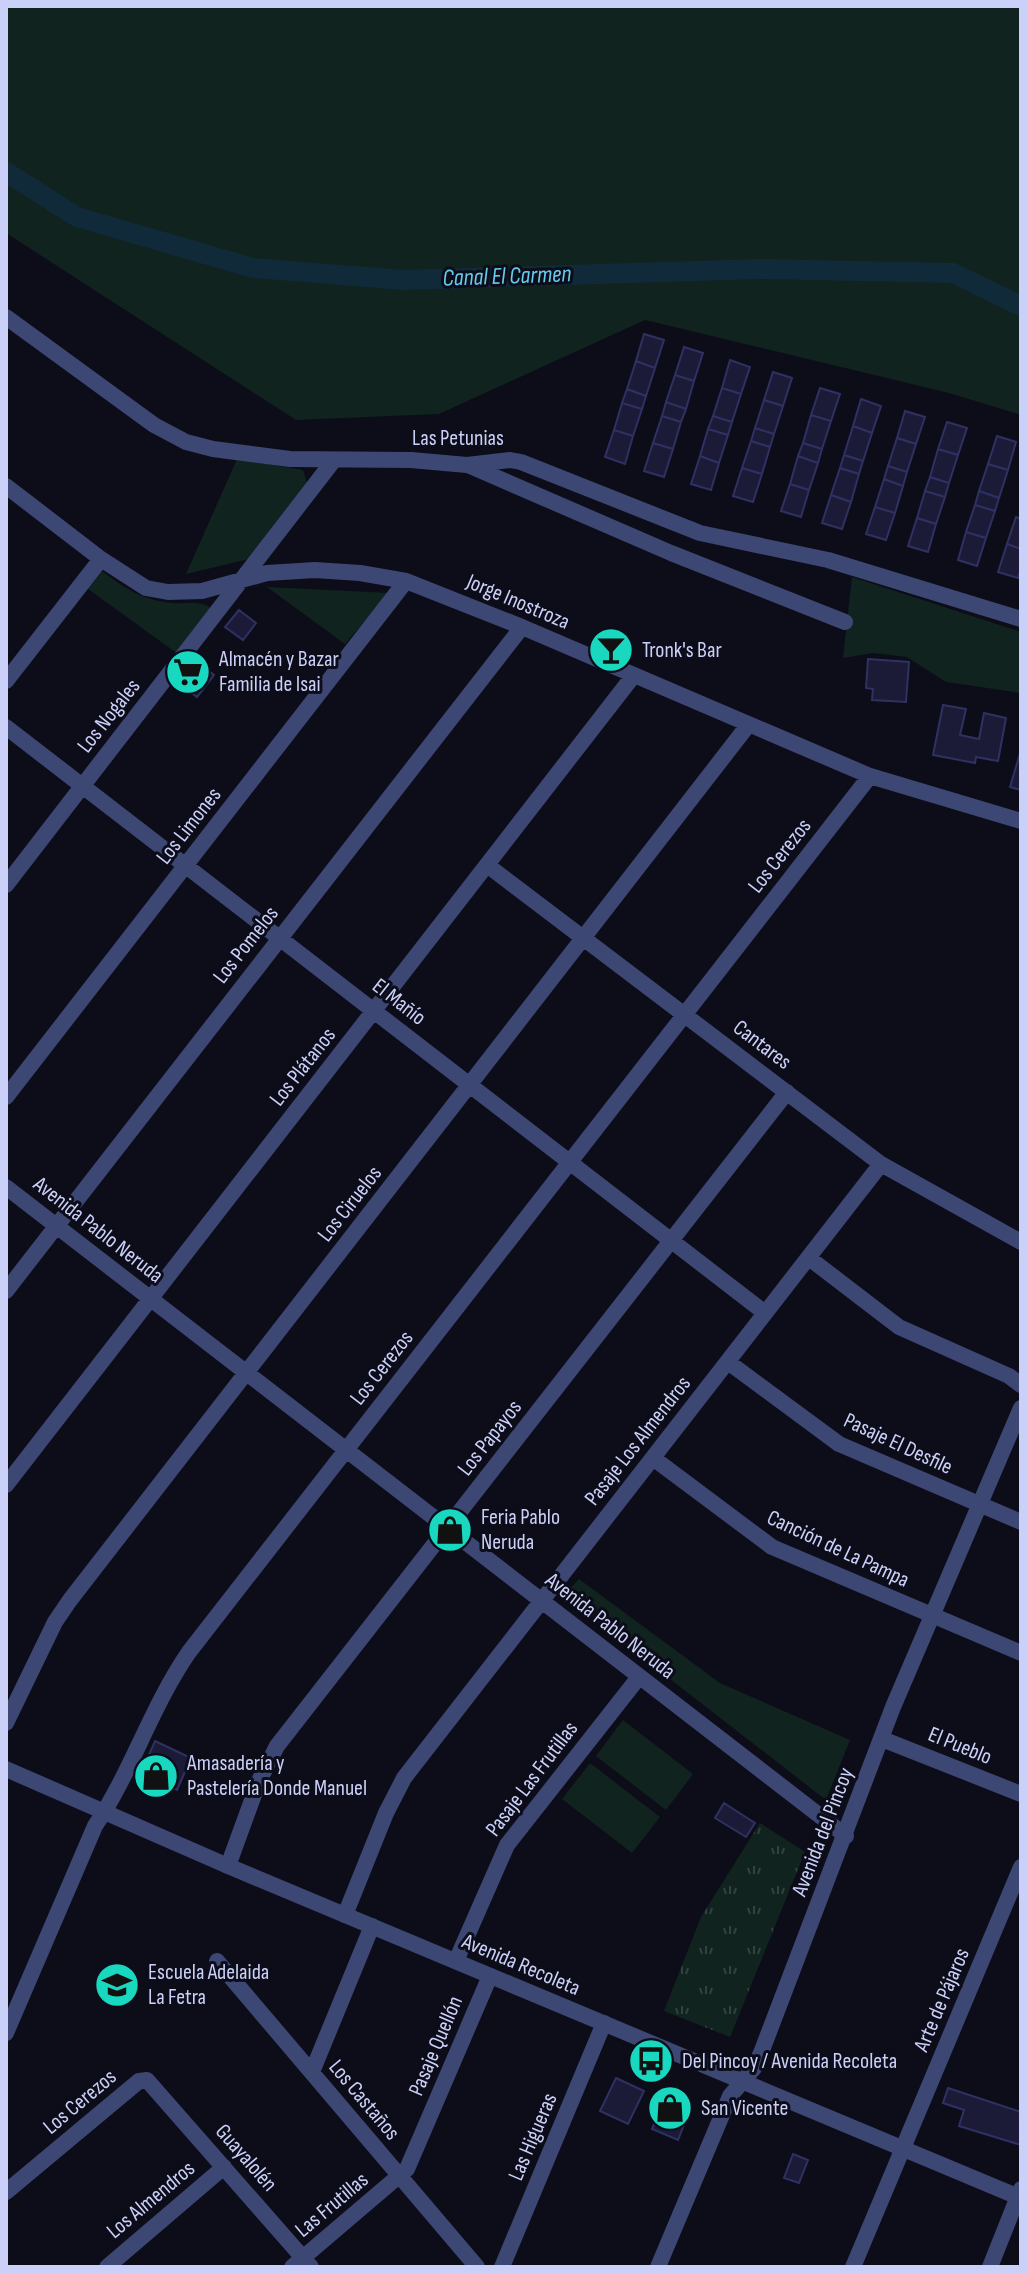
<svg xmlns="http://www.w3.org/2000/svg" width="1027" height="2273" font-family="'Sofia Sans Condensed',sans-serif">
<defs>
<pattern id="park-tufts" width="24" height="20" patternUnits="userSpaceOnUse" patternTransform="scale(2)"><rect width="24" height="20" fill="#10231e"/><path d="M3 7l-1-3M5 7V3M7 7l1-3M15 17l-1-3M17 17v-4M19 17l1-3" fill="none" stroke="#31423f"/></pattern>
</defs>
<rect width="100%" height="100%" fill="#0c0d19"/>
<path fill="#10231e" d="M6,6h1015v409l-72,-22 -304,-73 -206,94 -143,6 -290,-187z
M237,459l66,11 4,13 -58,76 -63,15z
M102,571c22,17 42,30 71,32 15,1 25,-3 38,5l-33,46 -90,-65z
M852,577l169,55v61l-75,-11 -39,-25 -34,-4 -30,5z
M267,587l122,6 -44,51z
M579,1579l141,104 130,57 -24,60 -263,-204z
M623,1720l70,54 -27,36 -70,-54z
M590,1763l70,54 -28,36 -70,-54z"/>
<path fill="url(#park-tufts)" d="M760,1823l45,29 -75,185 -66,-26 37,-94z"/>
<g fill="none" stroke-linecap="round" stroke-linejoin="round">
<path stroke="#102a3a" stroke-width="20" d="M6,172l71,45 176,51 150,12 358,-11 192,4 68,33"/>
</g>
<path fill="#1b1b38" stroke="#2f3162" stroke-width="2" d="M644,334l20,6 -9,28 -19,-7z
M684,347l19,6 -9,28 -19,-6z
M730,360l20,7 -9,27 -19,-6z
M636,361l19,7 -9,28 -19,-7z
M773,372l19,6 -9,28 -19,-6z
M675,375l19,6 -8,28 -20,-7z
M722,388l19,6 -9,28 -19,-6z
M820,388l20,6 -9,27 -20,-6z
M627,389l19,7 -4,13 -20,-6z
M861,399l20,7 -9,27 -19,-7z
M764,400l19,6 -9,28 -19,-6z
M666,402l20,7 -5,13 -19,-6z
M622,403l20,6 -9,27 -19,-6z
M905,411l20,6 -9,27 -19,-6z
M811,415l20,6 -9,28 -19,-6z
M662,416l19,6 -8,27 -20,-6z
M713,416l19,6 -4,13 -20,-6z
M947,422l20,6 -9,27 -20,-6z
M853,426l19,7 -9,28 -19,-6z
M755,428l19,6 -4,13 -19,-6z
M708,429l20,6 -9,28 -19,-7z
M614,430l19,6 -8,28 -20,-7z
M997,436l19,6 -8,28 -20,-6z
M897,438l19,6 -9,28 -19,-6z
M751,441l19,6 -8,27 -20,-6z
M653,443l20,6 -9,28 -20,-6z
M803,443l19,6 -4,14 -20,-7z
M938,449l20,6 -9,28 -19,-6z
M844,455l19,6 -4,13 -19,-6z
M700,456l19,7 -8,27 -20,-6z
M798,456l20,7 -9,27 -19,-6z
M988,464l20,6 -9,28 -20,-7z
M888,466l19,6 -4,14 -19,-7z
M742,468l20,6 -9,28 -20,-6z
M840,468l19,6 -8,28 -20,-7z
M930,477l19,6 -4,14 -20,-6z
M884,479l19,7 -8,27 -20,-6z
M790,484l19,6 -8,27 -20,-6z
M925,491l20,6 -9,27 -19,-6z
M979,491l20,7 -4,13 -20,-6z
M831,495l20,7 -9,27 -20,-6z
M975,505l20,6 -9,27 -20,-6z
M875,507l20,6 -9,27 -20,-6z
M1016,517l5,2v30l-14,-5z
M917,518l19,6 -8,28 -20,-6z
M966,532l20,6 -9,28 -19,-6z
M1007,544l14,5v19l-3,10 -20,-6z
M239,610l17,13 -13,17 -18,-13z
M193,659l21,16 -17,22 -21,-16z
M868,659l41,3 -3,40 -34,-2 1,-11 -7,-1z
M943,705l23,4 -6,26 19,4 5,-26 22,5 -8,43 -22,-4 -1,6 -42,-8z
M1021,750v40l-11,-3z
M155,1741l36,17 -14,32 -36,-17z
M724,1803l31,20 -9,14 -31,-19z
M616,2078l28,13 -16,33 -28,-13z
M948,2088l73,24v33l-62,-19 5,-16 -21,-7z
M663,2102l26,10 -11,28 -26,-11z
M793,2154l15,6 -9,23 -15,-5z"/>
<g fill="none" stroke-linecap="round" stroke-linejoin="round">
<path stroke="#3c4773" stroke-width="16" d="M6,317l148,108 32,17 27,7 77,10 121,1 56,5 43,-5 11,2 179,71 128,27 193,59
M470,466l201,87 174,69
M6,486l95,73 45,29 22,4 34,-1 65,-18 48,-3 45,3 46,8 116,46 348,149 151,45
M6,681l95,-122
M6,727l759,586
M487,865l394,299 140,78
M6,885l328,-425
M6,1097l400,-516
M6,1187l840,649
M809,1258l90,69 110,49 12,9
M6,1291l516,-664
M728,1362l111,82 182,78
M653,1458l119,89 249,106
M6,1485l628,-810
M6,1723l49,-101 15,-22 679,-876
M882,1739l139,55
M228,1866l31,-85 18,-35 510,-654
M345,1915l41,-102 18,-35 477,-614
M217,1961l260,306
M456,1961l51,-116 132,-168
M6,2033l89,-207c37,-55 56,-119 94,-174l681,-876
M312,2072l60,-146
M6,2192l133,-111 8,-1 164,187
M107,2267l117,-100
M292,2267l115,-98 83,-193
M502,2267l102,-244
M853,2267l168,-400
M990,2267l31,-78"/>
<path stroke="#3c4773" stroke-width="16" d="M6,1769l222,97 793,332
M658,2267l72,-171 24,-28 7,-15 132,-346 128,-299"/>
</g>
<defs>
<g id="bar-disc" transform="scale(2.3)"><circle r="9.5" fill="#18d8bf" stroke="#0c0d19"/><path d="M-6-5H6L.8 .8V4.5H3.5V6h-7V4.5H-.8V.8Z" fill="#111"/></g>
<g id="supermarket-disc" transform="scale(2.3)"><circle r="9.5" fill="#18d8bf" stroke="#0c0d19"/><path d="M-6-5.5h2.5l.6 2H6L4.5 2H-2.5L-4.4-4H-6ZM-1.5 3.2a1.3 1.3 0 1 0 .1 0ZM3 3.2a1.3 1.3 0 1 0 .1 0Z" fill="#111"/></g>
<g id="shop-disc" transform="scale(2.3)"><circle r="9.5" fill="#18d8bf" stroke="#0c0d19"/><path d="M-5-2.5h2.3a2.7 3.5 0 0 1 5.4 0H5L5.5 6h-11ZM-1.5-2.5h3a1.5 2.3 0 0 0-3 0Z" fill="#111"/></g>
<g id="school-disc" transform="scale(2.3)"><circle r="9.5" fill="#18d8bf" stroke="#0c0d19"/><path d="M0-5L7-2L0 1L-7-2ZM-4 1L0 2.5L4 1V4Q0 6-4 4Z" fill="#111"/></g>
<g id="bus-disc" transform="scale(2.3)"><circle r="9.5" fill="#18d8bf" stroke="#0c0d19"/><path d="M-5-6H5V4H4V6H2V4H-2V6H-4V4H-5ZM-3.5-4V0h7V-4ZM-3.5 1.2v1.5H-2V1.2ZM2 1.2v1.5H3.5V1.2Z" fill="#111"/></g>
</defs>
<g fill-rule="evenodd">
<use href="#bar-disc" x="611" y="650"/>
<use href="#supermarket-disc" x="188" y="672"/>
<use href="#shop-disc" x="450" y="1530"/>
<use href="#shop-disc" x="156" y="1776"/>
<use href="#school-disc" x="117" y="1985"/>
<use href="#bus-disc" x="651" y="2061"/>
<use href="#shop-disc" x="670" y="2108"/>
</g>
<g text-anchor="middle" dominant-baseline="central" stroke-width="6" stroke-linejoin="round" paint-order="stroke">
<g font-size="22" fill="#cbd0f9" stroke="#0c0d19">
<text x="458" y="438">Las Petunias</text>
<text transform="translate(518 602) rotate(23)">Jorge Inostroza</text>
<text transform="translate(109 716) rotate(-52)">Los Nogales</text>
<text transform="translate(189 826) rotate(-52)">Los Limones</text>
<text transform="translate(780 856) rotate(-52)">Los Cerezos</text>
<text transform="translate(246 945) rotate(-52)">Los Pomelos</text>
<text transform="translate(399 1002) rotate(38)">El Mañío</text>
<text transform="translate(762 1045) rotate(37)">Cantares</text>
<text transform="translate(303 1067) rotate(-52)">Los Plátanos</text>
<text transform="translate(350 1204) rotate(-52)">Los Ciruelos</text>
<text transform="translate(98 1230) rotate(38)">Avenida Pablo Neruda</text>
<text transform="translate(382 1368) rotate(-52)">Los Cerezos</text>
<text transform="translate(490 1438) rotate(-52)">Los Papayos</text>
<text transform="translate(638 1441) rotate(-52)">Pasaje Los Almendros</text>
<text transform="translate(898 1444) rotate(25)">Pasaje El Desfile</text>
<text transform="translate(838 1549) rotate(25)">Canción de La Pampa</text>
<text transform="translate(610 1626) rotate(38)">Avenida Pablo Neruda</text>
<text transform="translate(960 1746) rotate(22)">El Pueblo</text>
<text transform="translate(532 1779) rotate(-53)">Pasaje Las Frutillas</text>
<text transform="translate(823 1832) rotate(-69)">Avenida del Pincoy</text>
<text transform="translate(521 1965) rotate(23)">Avenida Recoleta</text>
<text transform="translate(942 2000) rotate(-67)">Arte de Pájaros</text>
<text transform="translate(436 2046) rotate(-67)">Pasaje Quellón</text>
<text transform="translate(364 2100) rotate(50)">Los Castaños</text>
<text transform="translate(80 2102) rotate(-40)">Los Cerezos</text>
<text transform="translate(533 2137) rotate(-67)">Las Higueras</text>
<text transform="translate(246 2158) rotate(49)">Guayalolén</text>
<text transform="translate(151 2200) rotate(-40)">Los Almendros</text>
<text transform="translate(332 2205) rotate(-40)">Las Frutillas</text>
</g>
<g font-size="22" fill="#cbd0f9" stroke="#0c0d19" text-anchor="start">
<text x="642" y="650">Tronk's Bar</text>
<text x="219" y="659">Almacén y Bazar<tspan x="219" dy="25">Familia de Isai</tspan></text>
<text x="481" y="1517">Feria Pablo<tspan x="481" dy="25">Neruda</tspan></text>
<text x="187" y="1763">Amasadería y<tspan x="187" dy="25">Pastelería Donde Manuel</tspan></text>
<text x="148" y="1972">Escuela Adelaida<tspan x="148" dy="25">La Fetra</tspan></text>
<text x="682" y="2061">Del Pincoy / Avenida Recoleta</text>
<text x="701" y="2108">San Vicente</text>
</g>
<g font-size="24" font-style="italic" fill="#64cdee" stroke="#0c0d19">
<text transform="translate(507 276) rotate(-2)">Canal El Carmen</text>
</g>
</g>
<rect width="1027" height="2273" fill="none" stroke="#cbd0f9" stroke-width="16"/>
</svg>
